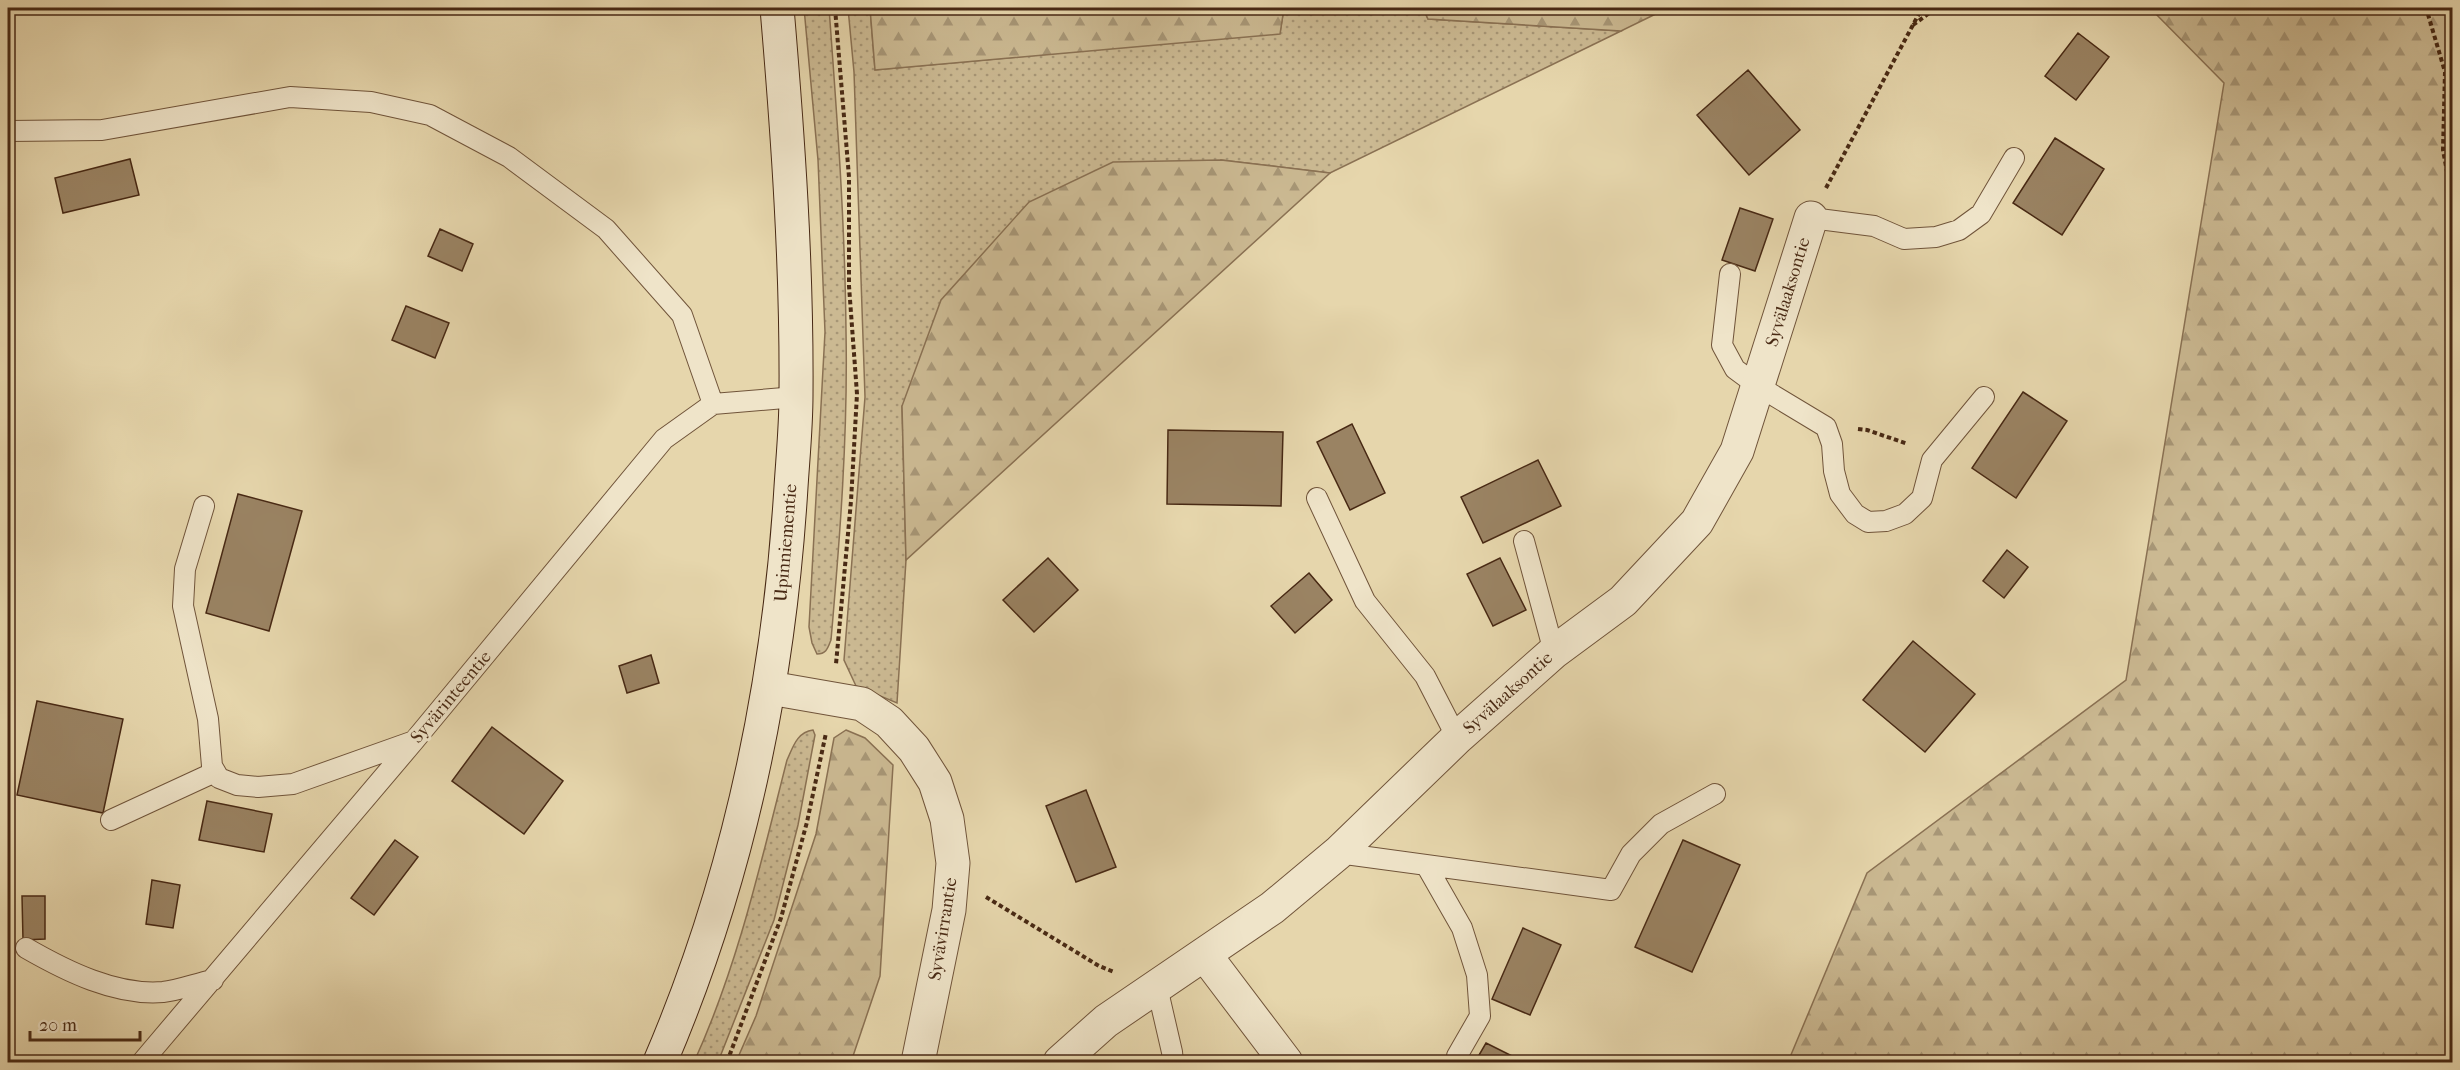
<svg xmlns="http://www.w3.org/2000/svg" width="2460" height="1070" font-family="'IM FELL French Canon',serif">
<defs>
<pattern id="grass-dots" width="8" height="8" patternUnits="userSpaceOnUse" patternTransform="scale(1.5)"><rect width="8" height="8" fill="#cbb992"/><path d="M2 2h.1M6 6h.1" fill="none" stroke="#a79676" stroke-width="1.8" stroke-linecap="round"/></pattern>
<pattern id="forest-firs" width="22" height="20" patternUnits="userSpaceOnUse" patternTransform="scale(1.5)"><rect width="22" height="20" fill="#cbb992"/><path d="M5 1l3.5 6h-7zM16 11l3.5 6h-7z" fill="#a79676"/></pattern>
</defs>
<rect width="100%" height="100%" fill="#e6d6ac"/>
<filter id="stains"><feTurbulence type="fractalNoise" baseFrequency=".00333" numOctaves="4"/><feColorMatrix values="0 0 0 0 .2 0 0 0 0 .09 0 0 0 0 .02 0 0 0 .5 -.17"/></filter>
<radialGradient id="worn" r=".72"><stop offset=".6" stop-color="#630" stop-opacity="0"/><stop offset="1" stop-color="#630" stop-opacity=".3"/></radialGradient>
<path fill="url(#grass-dots)" stroke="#8a7153" stroke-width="1.5" d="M804,8h25c8,107 16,215 17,323 2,103 -6,206 -15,309 -3,7 -4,14 -14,14l-5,-11 -3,-16 16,-295 -7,-172z
M848,8h22l5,62 405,-37 4,-25h139l5,11 193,12 -291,142 -109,-13 -319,246 4,154 -9,143 -41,-17 -12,-26 21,-263 -11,-325z
M813,730l2,5 -17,90 -24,95 -56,142h-24c44,-96 67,-200 93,-302 6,-13 10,-28 26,-30z"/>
<path fill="url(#forest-firs)" stroke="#8a7153" stroke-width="1.5" d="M870,8h414l-4,26 -405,36z
M1423,8h245l-47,23 -193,-12z
M2150,8h302v1054h-664l79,-189 259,-193 98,-597z
M1221,160l109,13 -424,387 -4,-154 39,-106 88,-98 84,-40z
M846,730l19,8 28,27 -13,211 -29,86h-115l20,-46 60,-182 18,-96z"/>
<path fill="#9a8363" stroke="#482914" stroke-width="1.5" d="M2078,33l31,24 -33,43 -31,-24z
M1748,70l52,60 -51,45 -52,-60z
M2055,138l49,31 -42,66 -49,-32z
M130,159l9,36 -76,18 -8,-35z
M1740,208l33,11 -18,52 -33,-11z
M440,229l33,15 -11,27 -34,-15z
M406,306l43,17 -14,35 -43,-18z
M2023,392l44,29 -51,77 -44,-30z
M1352,424l33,69 -35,17 -33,-68z
M1168,430l115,2 -2,74 -114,-2z
M1538,460l23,46 -78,37 -22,-46z
M238,494l64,17 -33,120 -63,-18z
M2007,550l21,17 -24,31 -21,-17z
M1048,558l30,32 -44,42 -31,-32z
M1500,558l26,52 -33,16 -26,-52z
M1309,573l23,27 -37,33 -24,-27z
M1913,641l62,53 -50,58 -62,-52z
M651,655l8,28 -32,10 -8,-27z
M37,701l86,18 -20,94 -86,-18z
M492,727l71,54 -39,53 -72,-53z
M1086,790l30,77 -40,15 -30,-76z
M207,801l65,13 -8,38 -65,-12z
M395,840l23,17 -44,58 -23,-17z
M1683,840l57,25 -48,107 -57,-25z
M152,880l28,5 -7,43 -27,-4z
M22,896h23v43l-22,1z
M1523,928l38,17 -31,70 -38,-16z
M1486,1043l38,19h-49z"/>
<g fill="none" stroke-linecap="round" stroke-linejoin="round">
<g stroke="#70543a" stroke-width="22">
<path id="service" d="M9,131l93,-1 188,-33 81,5 59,13 79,42 97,72 76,86 31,89
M1811,218l63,8 30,13 32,-2 23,-7 22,-16 33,-56
M1730,274l-8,71 13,24 23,17 68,41 6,17 2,27 6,23 15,20 13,8 18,-1 19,-7 17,-16 10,-38 52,-63
M1317,498l48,103 60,75 32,62
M204,506l-19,63 -2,37 25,113 4,47 7,12 18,7 21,2 35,-3 121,-43
M1524,541l30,111
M111,820l104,-48
M1338,853l273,37 20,-36 30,-30 54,-30
M1426,865l36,63 15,47 3,41 -23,40
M26,948c40,23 90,48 137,44 17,-2 34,-9 50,-12
M1157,987l15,65 1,10
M142,1062l272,-321 250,-302 49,-35 83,-7"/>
</g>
<g stroke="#70543a" stroke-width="35">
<path id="minor" d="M770,688l92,16 27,18 25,27 21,33 12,37 6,44 -4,47 -31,152
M1205,955l81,107
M1060,1062l46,-41 166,-113 66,-55 119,-115 97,-86 69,-51 74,-79 40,-71 74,-233"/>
</g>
<g stroke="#482914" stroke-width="35">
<path id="secondary" d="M660,1062c78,-182 119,-378 131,-575 2,-31 5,-61 5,-92 1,-129 -8,-258 -19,-387"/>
</g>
<path stroke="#482914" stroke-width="4" stroke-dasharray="4.5 3" stroke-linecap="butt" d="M835,8l14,169v109l8,108 -6,107 -15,163
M2424,8l3,3 18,61 -2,78 9,49
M1913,25l23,-17
M1826,188l96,-180
M1858,429l9,1 41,14
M986,897l113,69 15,6
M727,1062l54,-144 26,-96 19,-89"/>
<use href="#service" stroke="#efe4c9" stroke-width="20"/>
<use href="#minor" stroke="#efe4c9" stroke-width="33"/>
<use href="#secondary" stroke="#efe4c9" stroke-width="33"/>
</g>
<g text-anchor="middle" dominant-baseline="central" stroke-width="6" stroke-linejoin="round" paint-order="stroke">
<g font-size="18" fill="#482914" stroke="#efe4c9">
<text transform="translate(1788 292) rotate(-73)">Syvälaaksontie</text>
<text transform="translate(786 543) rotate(-85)">Upinniementie</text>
<text transform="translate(1508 693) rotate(-42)">Syvälaaksontie</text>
<text transform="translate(451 697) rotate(-50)">Syvärinteentie</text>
<text transform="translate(943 929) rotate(-81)">Syvävirrantie</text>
</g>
</g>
<rect width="2460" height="1070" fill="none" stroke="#e6d6ac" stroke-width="30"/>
<rect x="9" y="9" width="2442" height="1052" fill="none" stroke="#482914" stroke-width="3"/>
<rect x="15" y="15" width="2430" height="1040" fill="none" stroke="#482914" stroke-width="1.5"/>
<path d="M30 1031v9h110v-9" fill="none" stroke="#482914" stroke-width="3"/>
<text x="39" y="1031" font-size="18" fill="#482914" stroke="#efe4c9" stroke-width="4.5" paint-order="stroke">20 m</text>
<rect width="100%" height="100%" filter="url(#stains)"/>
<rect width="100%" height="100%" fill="url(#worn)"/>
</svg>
